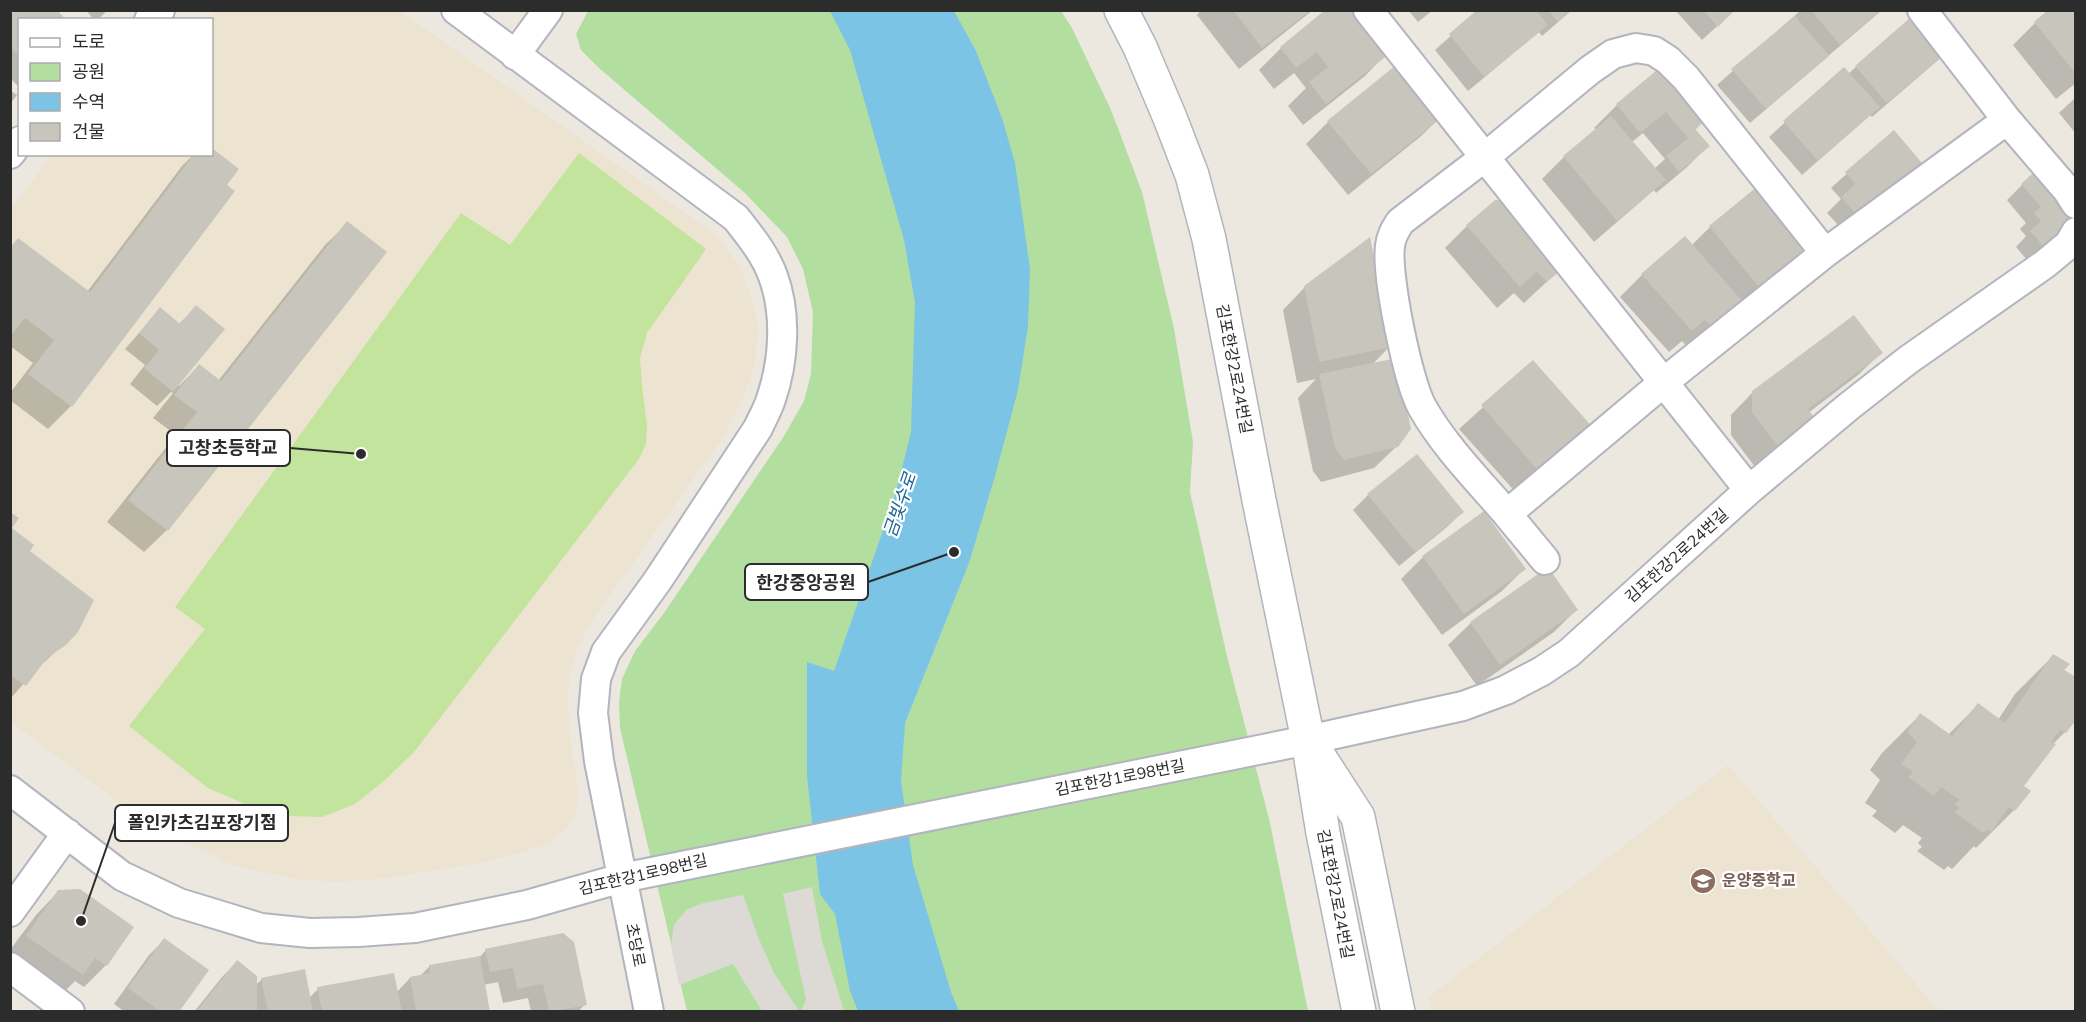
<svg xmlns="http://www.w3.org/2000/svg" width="2086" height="1022" font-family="'Nunito Sans','Noto Sans KR',sans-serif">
<rect width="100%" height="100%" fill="#ece7df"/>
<path fill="#ece4d0" d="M216,11h184l316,224 24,32 13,36 5,28 -3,33 -9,26 -20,43 -135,189 -14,26 -7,24 -2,28 3,46 7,42 -1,23 -14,21 -14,10 -23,9 -52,13 -87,14 -51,4 -39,-3 -65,-14 -63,-31 -45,-28 -113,-84v-512l41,-55 160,-1v-134l-8,-1z
M1728,765l211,246h-507l-3,-14z"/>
<path fill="#b2dea0" d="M588,11h473l11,17 39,82 31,82 32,137 19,113 -3,50 36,160 44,171 38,188h-621l-67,-283 -1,-26 3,-23 13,-28 29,-38 120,-177 20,-35 7,-27 2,-62 -10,-43 -16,-32 -42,-44 -146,-125 -18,-18 -5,-16z"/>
<path fill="#c2e49d" d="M579,153l127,96 -59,84 -7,25 2,27 5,41 -1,18 -7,15 -225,293 -29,28 -30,24 -33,13 -35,-1 -33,-8 -46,-20 -79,-62 76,-97 -30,-22 286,-394 49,32z"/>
<path fill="#dddad6" d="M812,887l10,54 22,70h-43l5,-11 -23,-106z
M743,895l16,44 15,34 25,38h-37l-29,-47 -54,21 -8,-39 3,-21 12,-15 17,-7z"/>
<path fill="#7bc4e5" d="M830,11h124l22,40 26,67 13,45 15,106 -2,57 -10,64 -23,86 -26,87 -64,160 -4,58 12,84 38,127 8,19h-101l-8,-20 -15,-77 -15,-20 -13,-118v-114l27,9 61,-175 16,-64 4,-130 -11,-62 -54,-190z"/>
<path fill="#0003" fill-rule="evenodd" d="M86,10h22l-11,10h-3z
M1201,10h112l-74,59 -42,-54z
M1408,10h25l-15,12z
M1480,10h92l-30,26 -3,-4 -71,59 -33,-41z
M1675,10h60l-33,30z
M1801,10h81l-132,113 -33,-38z
M1921,10l23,45 -72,62 -2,-2 -68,60 -33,-38 75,-68 4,5z
M2076,10v73l-20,16 -43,-54 22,-22z
M10,17l10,3 -1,67 -9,-9z
M1281,48l106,5 -22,23 -62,49 -15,-19 18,-18 -12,-15 -20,16 -15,-19z
M1663,67l54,41 -22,22 13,16 -22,22 -30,25 -2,-3 -60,52 -52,-63 22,-22 33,-27 -3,-2 23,-23zM1643,133l22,26 -11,10 -22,-27z
M10,90l7,5 -7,9z
M2076,97v37l-17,-21z
M1443,115l-23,22 -72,58 -42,-51 22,-22z
M1893,132l33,38 -86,57 -13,-14 14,-14 -10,-11z
M212,150l25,20 -12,15 8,6 -163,216 -22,22 -38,-29v-7l23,-30 -23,-17v-99l77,45 95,-126 12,-12h18z
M1769,179l51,62 -122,117 -16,-17 -13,11 -49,-55 22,-22 49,-29 19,-19z
M2022,185l54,3 -43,79 -17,-20 10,-11 -6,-7 6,-6 -19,-23z
M348,223l37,29 -218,278 -23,22 -37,-30 69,-87 -23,-17 20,-25 -2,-1 -14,14 -27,-22 15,-19 -20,-16 35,-40 19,15 17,-17 -19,77 2,2 20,-20 19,15 107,-136z
M1467,226l101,36 -44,41 -10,-10 -17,15 -52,-60z
M1305,287l85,59 -18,19 25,81 -23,22 -53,14 -8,-11 -15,-73 18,-19 -19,4 -14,-73z
M1881,353l-23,22 -50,38 15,19 -68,35 -24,-32v-20l22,-23z
M1533,362l60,67 -74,67 -60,-67z
M1368,495l94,17 -15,15 -48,39 -46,-56z
M10,529l17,23 50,79 -42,40 -25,28z
M1423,557l101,12 -22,22 -60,44 -41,-56z
M1547,569l29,41 -22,22 -77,54 -29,-41 23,-22z
M2053,656l9,15 3,61 -12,12 -31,43 -8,23 -38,38 -2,-2 -22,23 -4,-3 -4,4 -27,-19 5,-4 -4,-4 4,-5 -19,-13 -8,8 -23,-17 5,-5 -12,-8 15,-23 -10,-10 12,-17 38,-38 28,20 30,-30 20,15 17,-26z
M58,892l48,73 -22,22 -9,-6 -16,16 -49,-34v-13l26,-35z
M164,940l14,72h-53l-11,-8 35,-49z
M486,950l99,54 -7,8h-47l-3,-14 -25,5 -5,-21 -15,3 5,27h-294l28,-35 15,-15 18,24 7,-7 47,19 9,-9 79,3 13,-14 9,-1 11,-11 49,-8z"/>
<path fill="#c8c5bd" d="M16,10h41l9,10h-46v37l-10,-10v-32z
M1233,10h78l-49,38z
M1325,10h29l35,44 -63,50 -17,-22 19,-15 -11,-15 -21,16 -16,-21z
M1477,10h59l12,15 -64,52 -35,-43z
M1548,10h23l-13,12z
M1703,10h32l-17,17z
M1811,10h70l-41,35z
M1919,10l42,30 -74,63 -32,-37z
M2048,10h28v64l-42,-52z
M1795,16l34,40 -63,53 -35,-40z
M1401,61l44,54 -74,59 -44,-53z
M1662,66l57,42 -24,21 15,17 -31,26 -13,-16 22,-18 -22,-26 -26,21 -24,-29z
M1844,67l36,40 -62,54 -35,-40z
M1611,116l55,64 -49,41 -54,-65z
M1894,130l34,40 -52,45 -21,-2 -14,-16 14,-13 -10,-12z
M212,148l27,21 -12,16 8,6 -163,216 -44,-33 26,-34 -29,-22 -15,19v-89l8,-10 72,54 104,-138h18z
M2051,157l25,28v46l-27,22 -19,-22 11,-10 -7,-8 7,-6 -20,-23z
M1769,177l53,64 -52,60 -61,-75z
M1495,200h31l44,62 -23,20 -10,-10 -17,15 -54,-62z
M347,221l40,31 -219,279 -40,-31 69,-88 -23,-17 25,-31 22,17z
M1685,236l66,75 -30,26 -16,-17 -13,11 -51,-57z
M1370,237l22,110 -73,15 -15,-76z
M196,305l29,24 -52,63 -29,-24 15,-18 -20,-17 21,-26 20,17z
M1854,315l29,38 -75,56 17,23 -18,12 -30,1 -25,-33v-21z
M1397,358l14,71 -13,18 -54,13 -9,-12 -16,-74z
M1533,360l62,70 -53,45 -61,-70z
M1417,454l47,58 -49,40 -48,-58z
M1484,511l42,58 -62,45 -42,-58z
M10,512l9,6 -7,10 22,17 -4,6 64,49 -16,32 -12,13 -19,13 -21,28 -16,-11z
M1548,567l30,43 -78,55 -30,-43z
M2053,654l17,10 -6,6 12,7v43l-10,13 -6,-3 -9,12 5,2 -32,42 7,5 -16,20 -6,-4 -18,25 -4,-3 -4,4 -29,-21 5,-4 -5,-4 6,-4 -19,-13 -7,9 -26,-19 5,-5 -12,-8 16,-22 -10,-10 13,-19 32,23 26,-33 27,20z
M80,889l54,38 -27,39 -12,-8 -12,17 -57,-39 32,-46z
M563,933l11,9 13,63 -38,7 -6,-28 -26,5 -4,-21 -23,4 -5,-23z
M164,938l45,32 -30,42h-18l-33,-24z
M480,956l10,56h-74l-6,-35 20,-4 -1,-8z
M237,960l20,16v36h-61z
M305,969l8,43h-45l-7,-34z
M394,973l8,39h-80l-5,-25z"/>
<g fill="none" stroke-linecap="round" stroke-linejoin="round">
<g stroke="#b2b4be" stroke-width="32">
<path id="minor" d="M456,10l280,208c14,18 29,36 37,58 14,38 11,85 -2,123 -3,10 -9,20 -13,29l-100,152 -52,72 -10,27 -3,34 6,48 50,251
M1368,10l381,480
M1922,10l85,110 60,70 9,14
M149,20l11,-10
M515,55l33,-45
M10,154l10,-13
M1825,253l-161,129 -157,132c-29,-34 -63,-68 -85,-107 -14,-25 -36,-132 -32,-161 1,-10 5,-16 10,-24l85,-65 105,-87 23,-16 23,-6 18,3 14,9 18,18 139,175 182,-133
M1507,514l38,46
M10,790l112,86 57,27 82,25 49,5 48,-1 57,-4 112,-23 95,-27 686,-138 155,-34 43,-16 36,-19 27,-18 180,-163 99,-83 60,-47 137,-96 24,-20 7,-12
M10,912l57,-79
M10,967l60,45"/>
</g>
<g stroke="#b2b4be" stroke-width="36">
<path id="tertiary" d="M1121,10l19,37 30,71 22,57 17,64 50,261 49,240 15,93 36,179
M1316,752l42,65 40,195"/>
</g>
<use href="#minor" stroke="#fff" stroke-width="28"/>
<use href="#tertiary" stroke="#fff" stroke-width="33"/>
</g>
<defs>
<g id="school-disc" transform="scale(1.35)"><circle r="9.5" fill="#8d6e63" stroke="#fff"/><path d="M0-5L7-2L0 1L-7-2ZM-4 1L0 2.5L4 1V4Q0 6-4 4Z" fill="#fff"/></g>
</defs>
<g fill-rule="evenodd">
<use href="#school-disc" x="1703" y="881"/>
</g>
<g text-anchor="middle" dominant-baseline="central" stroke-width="4.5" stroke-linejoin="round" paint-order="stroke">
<g font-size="16" fill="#2c2c2c" stroke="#fff">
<text transform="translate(1234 369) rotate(79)">김포한강2로24번길</text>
<text transform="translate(1677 556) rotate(-42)">김포한강2로24번길</text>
<text transform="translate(1120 778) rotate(-11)">김포한강1로98번길</text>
<text transform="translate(643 875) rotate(-13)">김포한강1로98번길</text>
<text transform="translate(1335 894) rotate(79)">김포한강2로24번길</text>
<text transform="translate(635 945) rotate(79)">초당로</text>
</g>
<g font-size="16" font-weight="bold" fill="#785e54" stroke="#fff" text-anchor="start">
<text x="1722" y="881">운양중학교</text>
</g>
<g font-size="18" font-style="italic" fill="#186393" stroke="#fff">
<text transform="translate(900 505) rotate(-71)">금빛수로</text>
</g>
</g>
<path fill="none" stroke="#2c2c2c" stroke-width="2" d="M361 454L290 448M954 552L868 582M81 921L115 823"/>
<g fill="#2c2c2c" stroke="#fff" stroke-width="2">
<circle cx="361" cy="454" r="6"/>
<circle cx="954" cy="552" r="6"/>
<circle cx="81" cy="921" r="6"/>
</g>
<g fill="#fff" stroke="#2c2c2c" stroke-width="2">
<rect x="167" y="430" width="123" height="36" rx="6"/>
<rect x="745" y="564" width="123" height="36" rx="6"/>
<rect x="115" y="805" width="173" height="36" rx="6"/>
</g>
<g font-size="18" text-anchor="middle" font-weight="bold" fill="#2c2c2c">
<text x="228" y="454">고창초등학교</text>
<text x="806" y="589">한강중앙공원</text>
<text x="202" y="829">폴인카츠김포장기점</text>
</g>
<rect width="2086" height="1022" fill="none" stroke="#2c2c2c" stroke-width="24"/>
<rect x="18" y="18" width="195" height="138" fill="#ffffff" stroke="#ababab" stroke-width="1.5"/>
<rect x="30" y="38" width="30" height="9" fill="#ffffff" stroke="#ababab" stroke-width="1.5"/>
<text x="72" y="48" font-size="18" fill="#2c2c2c">도로</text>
<rect x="30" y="63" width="30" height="18" fill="#b2dea0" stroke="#ababab" stroke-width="1.5"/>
<text x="72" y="78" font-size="18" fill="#2c2c2c">공원</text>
<rect x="30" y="93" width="30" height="18" fill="#7bc4e5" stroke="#ababab" stroke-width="1.5"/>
<text x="72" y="108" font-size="18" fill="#2c2c2c">수역</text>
<rect x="30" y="123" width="30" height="18" fill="#c8c5bd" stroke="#ababab" stroke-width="1.5"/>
<text x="72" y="138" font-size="18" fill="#2c2c2c">건물</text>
</svg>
